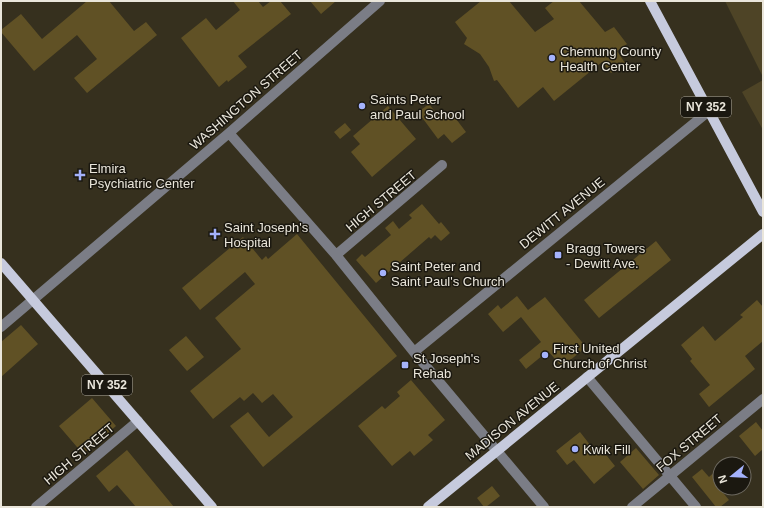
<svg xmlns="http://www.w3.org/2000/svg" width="764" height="508" font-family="Arial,sans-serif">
<rect width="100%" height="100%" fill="#36301e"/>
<path fill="#4e4426" d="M725,1h38v76z
M763,80v50l-21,-38z"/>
<path fill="#605125" d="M87,1h22l25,30 12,-9 11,13 -70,58 -13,-15 23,-19 -20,-24 -43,36 -33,-39v-2l20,-16 21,25z
M233,1h25l5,6 8,-6h9l11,13 -53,42 9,11 -19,15 -1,-2 -8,7 -38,-49 25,-20 10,12 24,-20z
M310,1h26l-15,13z
M481,1h28l26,31 19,-13 -9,-11 9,-7h25l26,31 9,-5 13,17 -10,7 8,12 -14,10 -9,-11 -48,39 -11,-14 -25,21 -21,-28 -3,1 -5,-14 -9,-13 -16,-10 3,-6 -12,-16z
M429,104l11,14 10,-7 16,21 -14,11 -8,-9 -6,5 -20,-27z
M388,106l28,33 -44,38 -21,-25 9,-8 -7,-8z
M345,123l6,7 -11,9 -6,-7z
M422,204l17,20 2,-2 9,11 -9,8 -6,-6 -4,4 -2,-2 -53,46 -20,-23 6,-6 3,3 26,-22 -6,-7 8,-7 6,8 13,-11 -3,-3z
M297,234l100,122 -134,111 -33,-41 18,-14 21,25 24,-20 -20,-23 -11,9 -9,-10 -9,8 -4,-4 -27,22 -23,-28 51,-42 -26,-31 40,-34 -10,-12 -45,38 -18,-22 61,-51 19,23 4,-4 2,3z
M656,241l15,19 -72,58 -15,-18z
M517,296l11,14 17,-13 41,50 -24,20 -14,-16 -22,18 -7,-9 22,-18 -20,-25 -18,15 -15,-18 10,-9 3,4z
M757,300l6,7v34l-18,15 10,13 -46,38 -10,-13 11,-9 -20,-24 2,-2 -11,-14 22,-19 12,15 28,-24 -3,-2z
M21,325l17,19 -37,33v-35z
M186,336l18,21 -17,14 -18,-21z
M411,380l34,40 -17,15 5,5 -19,16 -4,-5 -18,15 -34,-40 24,-20 3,3 15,-13 -3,-4z
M92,398l24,28 -33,28 -24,-28z
M756,422l7,9v18l-8,7 -16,-20z
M580,432l18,23 5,-4 12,15 -21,18 -20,-24 -7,5 -11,-14z
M636,448l23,27 -16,14 -23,-27z
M127,450l47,57h-38l-19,-22 -8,7 -13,-16z
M720,467v22l9,11 -9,7h-4l-24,-30 10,-8 7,8z
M492,486l8,10 -14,11h-2l-7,-9z"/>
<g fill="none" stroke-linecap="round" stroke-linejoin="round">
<path stroke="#7b7d86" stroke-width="10" d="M229,133l107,122 78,97 130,155
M336,255l106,-90
M1,327l228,-194 151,-132
M414,352l295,-241
M587,377l109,130
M36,507l102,-86
M632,507l131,-108"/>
<path stroke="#c6cadd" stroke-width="10" d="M650,1l113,211
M1,263l211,244
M428,507l335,-273"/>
</g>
<g fill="#a4b2fc" stroke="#1b1810" stroke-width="1.5">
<circle cx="552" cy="58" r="4"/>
<circle cx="362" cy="106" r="4"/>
<path d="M78 169h4v4h4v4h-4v4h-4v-4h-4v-4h4z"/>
<path d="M213 228h4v4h4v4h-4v4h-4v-4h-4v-4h4z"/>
<rect x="554" y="251" width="8" height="8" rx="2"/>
<circle cx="383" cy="273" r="4"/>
<circle cx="545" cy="355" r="4"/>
<rect x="401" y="361" width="8" height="8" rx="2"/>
<circle cx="575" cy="449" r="4"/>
</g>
<g text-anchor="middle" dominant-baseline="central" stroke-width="3" stroke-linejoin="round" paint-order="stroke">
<g fill="#1b1810" stroke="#aca89e" stroke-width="1">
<rect x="681" y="97" width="50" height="20" rx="3"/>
<rect x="82" y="375" width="50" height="20" rx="3"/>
</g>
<g font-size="12" font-weight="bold" fill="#eae6db">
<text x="706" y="107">NY 352</text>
<text x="107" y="385">NY 352</text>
</g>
<g font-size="13" fill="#eae6db" stroke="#1b1810" text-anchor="start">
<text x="560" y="51">Chemung County<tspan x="560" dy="15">Health Center</tspan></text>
<text x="370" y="99">Saints Peter<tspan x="370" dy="15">and Paul School</tspan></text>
<text x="89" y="168">Elmira<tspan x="89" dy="15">Psychiatric Center</tspan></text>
<text x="224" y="227">Saint Joseph's<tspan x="224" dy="15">Hospital</tspan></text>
<text x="566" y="248">Bragg Towers<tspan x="566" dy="15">- Dewitt Ave.</tspan></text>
<text x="391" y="266">Saint Peter and<tspan x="391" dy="15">Saint Paul's Church</tspan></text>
<text x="553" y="348">First United<tspan x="553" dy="15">Church of Christ</tspan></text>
<text x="413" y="358">St Joseph's<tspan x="413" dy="15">Rehab</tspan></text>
<text x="583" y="449">Kwik Fill</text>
</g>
<g font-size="13" fill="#eae6db" stroke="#1b1810">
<text transform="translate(246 100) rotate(-41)">WASHINGTON STREET</text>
<text transform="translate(381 201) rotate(-40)">HIGH STREET</text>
<text transform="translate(562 213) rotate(-39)">DEWITT AVENUE</text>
<text transform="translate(512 421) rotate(-39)">MADISON AVENUE</text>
<text transform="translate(689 443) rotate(-40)">FOX STREET</text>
<text transform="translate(79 454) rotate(-40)">HIGH STREET</text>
</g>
</g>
<rect width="764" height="508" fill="none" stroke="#eae6db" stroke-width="4"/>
<g transform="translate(732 476) rotate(252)"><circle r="19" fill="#1b1810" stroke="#6e6a61"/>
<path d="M0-3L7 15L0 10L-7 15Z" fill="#a4b2fc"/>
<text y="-6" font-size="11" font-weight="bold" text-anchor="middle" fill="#eae6db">N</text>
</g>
</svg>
